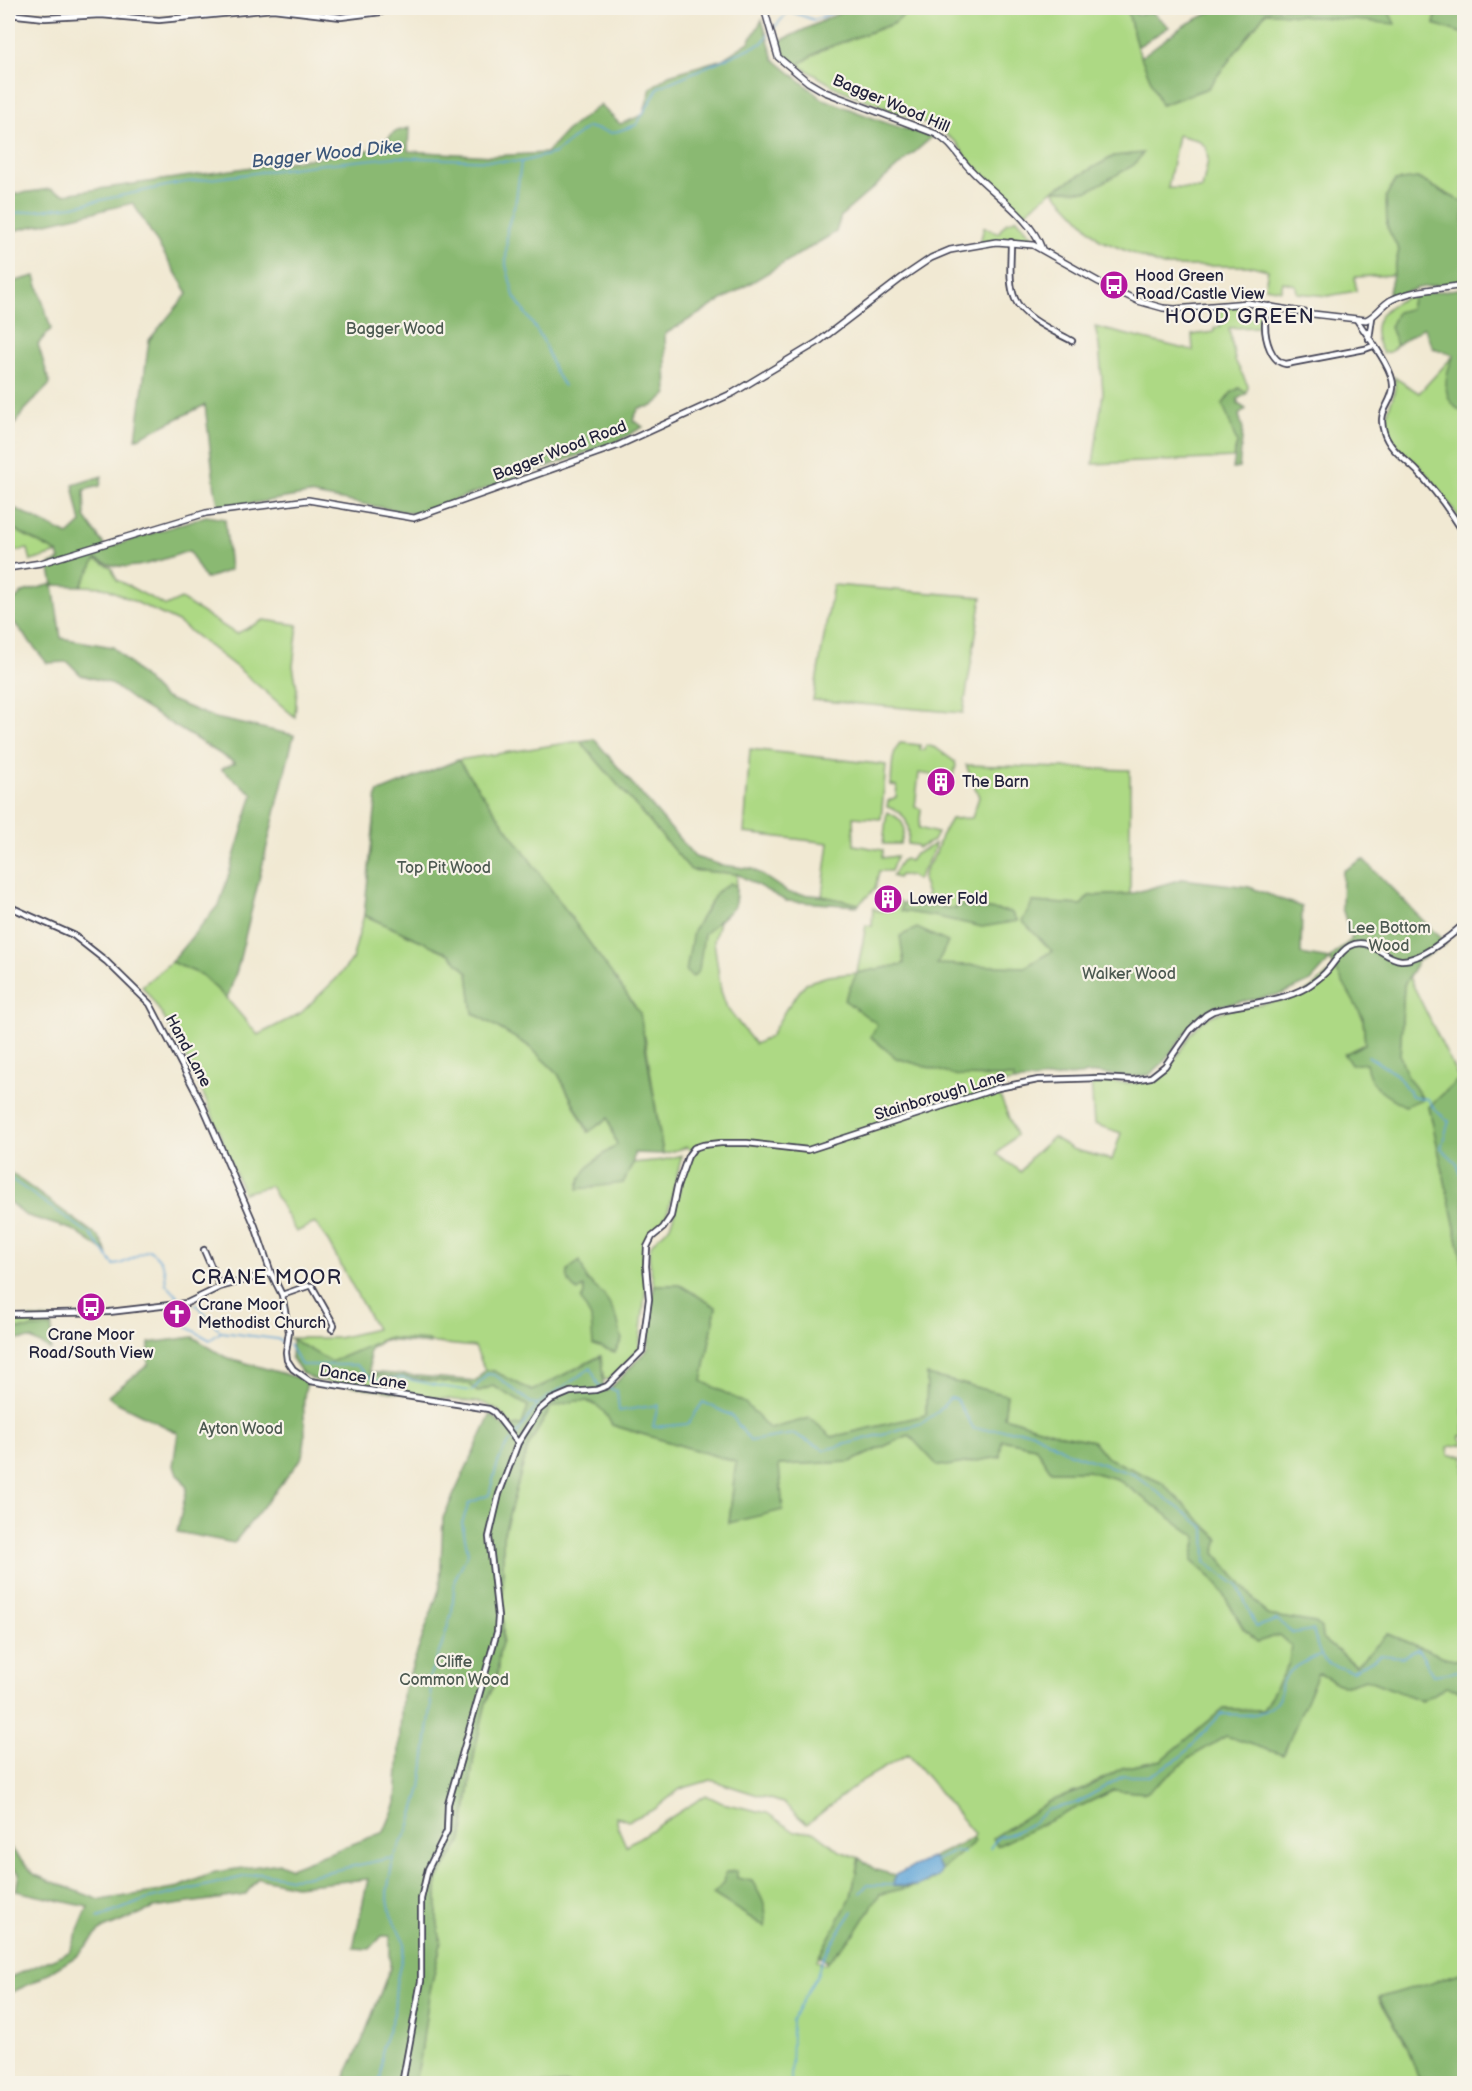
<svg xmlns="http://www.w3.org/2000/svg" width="1472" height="2091" font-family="'Balsamiq Sans',sans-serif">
<rect width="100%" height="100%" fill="#f7f3e8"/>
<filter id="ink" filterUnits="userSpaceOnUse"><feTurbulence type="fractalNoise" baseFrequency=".0167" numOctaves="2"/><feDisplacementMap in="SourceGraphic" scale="12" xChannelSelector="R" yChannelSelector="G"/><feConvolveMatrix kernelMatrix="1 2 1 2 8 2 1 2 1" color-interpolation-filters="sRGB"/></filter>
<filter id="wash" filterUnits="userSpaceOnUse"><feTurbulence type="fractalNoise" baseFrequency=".008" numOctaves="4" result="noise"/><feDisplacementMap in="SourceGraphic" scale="24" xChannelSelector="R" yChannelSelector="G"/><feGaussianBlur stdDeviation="1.35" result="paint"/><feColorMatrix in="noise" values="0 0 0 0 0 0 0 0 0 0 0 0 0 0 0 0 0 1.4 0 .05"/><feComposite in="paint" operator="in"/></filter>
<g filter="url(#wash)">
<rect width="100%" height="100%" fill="#f1e9d3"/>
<path fill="#add984" stroke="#687e60" stroke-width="1.5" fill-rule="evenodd" d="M911,8h216l10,39 25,58 46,-17 58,-76 54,4 67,-8h51l-4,16 30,10v169l-47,-25 -30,34v15l12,23 -6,25 -38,2 1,14 -28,5 -31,-3 -1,-8 -13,-3 -2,8 -16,-3 3,-17 -16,-4h-89l-63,-26 -47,-50 -31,25 -12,-14 -40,-38 -13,-20 -19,-14 -101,-41 -39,-23 23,-15 74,-27zM1178,135l19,5 9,7 2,13 -6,29 -34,-1zM1143,154l-89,36 60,-34z
M1016,218l18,20v4l-39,-2 -15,3 4,-16 14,6 9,-11h3z
M1464,288v237c-13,-19 -26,-39 -42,-56 -11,-13 -29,-20 -34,-38 -7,-21 11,-32 6,-54l25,16 35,-38 -21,-7 16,-55z
M1413,295l-3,14 -20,17 7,19 -7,7 -7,1c-19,-31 2,-48 30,-58z
M1249,306l14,4 -2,17 -32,1 6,32 13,26 -1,7 -8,-4 -8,4 -9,12 3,4 12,34 -4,15 -140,6 10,-72 -4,-47 -4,-18 98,24 -1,-16 22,-3v-4l6,-1 -1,-19z
M8,526l50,27 -27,8 -3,-12 -19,3z
M95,559l16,8 6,13 49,26 15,-7 55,35 28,-14 34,5 -5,41 4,22 -2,29 -55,-47 -62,-48 -74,-35 -23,-1z
M833,585l149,12 -19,116 -150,-13z
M580,741l111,129 46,4 -2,32 -16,15 -5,20 7,50 6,17 28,36 15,-7 16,-28 20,-26 22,-7 29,-3 9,-48 6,1 1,-18 5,3 13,-1 7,-10 4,3v8l36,5 73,-4 -54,-7 -1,4 -31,-4 2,-11 -5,-15 4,-11 10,-15 5,-17 10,-17 21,-1 7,-21 -13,-32 164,5v124l-41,2 -8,9 -48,-3 -10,19 30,30 -28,16 -120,-3 -48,9 101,103 56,1 -1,5 -18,2 21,51 -19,19 24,18 10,-15 22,-20 19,12 40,11 9,-27 -27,-9 -3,-43c20,-1 41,5 60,0 24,-6 32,-45 50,-59 24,-18 65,-16 93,-25 17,-5 29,-19 41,-30l28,51 2,26 -21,11 23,8 55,36 -14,-22 -8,-21 4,-71 5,-8 50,102 -30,28 35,162v166l-4,1 4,8 -16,3 1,8h15v199l-5,6 -15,-3 -56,-23 -31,32 -35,-28 -1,-10 -19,-7 -35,-6 -52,-62 -53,-70 -56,-26 -13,-16 -31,-6 -58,-18 3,-22 -80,-20 -1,40 -95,22 -21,-19 -40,11 -68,-48 14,-74 -36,-22h-26c-2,-11 -7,-26 -4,-37 4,-12 16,-13 21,-25 9,-21 7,-53 24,-70l-8,-6 -24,7 -18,-117 -187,-277z
M900,743l20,2v5h5l1,-5 10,3 19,14 1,4 -4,12 -33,-5 -4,34 6,2 -2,19 18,5 -4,8 -15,7 -2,-3 -9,-1c5,-17 -1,-33 -20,-37l1,-6 8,-4 1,-11 -6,-1c1,-13 0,-33 9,-42z
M750,749l136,16 -5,54 -28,-2 1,28 29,5 -1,8 15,-2 -6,15h-12l-4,18 -16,15 -37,-8 7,-53 -85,-10z
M887,812c17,7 21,15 13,32h-17z
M935,844l-2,8 -16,28 -6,-4 -11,-1 -2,3 -6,-2 9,-15 4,-2 5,2 5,-7z
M364,915l86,39 18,19 5,40 56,33 29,28 30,58 20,-15 9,28 -23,16 29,22 10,-20 30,-3 19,-5 -13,53 -5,12 -15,14 -6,19 3,32 -7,64 -28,30 -7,1 -4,-24 -68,35 -38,-20 -9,-1 -10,-23 -88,-9 -56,24 -42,-24h49l38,-9 -50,-91 -11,-15 -19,9 -26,-46 -27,7c-28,-71 -54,-146 -101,-207l29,-24 31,13 25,24 31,36 43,-22 35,-34 16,-19z
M8,1317l44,2v8l-44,3z
M359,1374l110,10 8,8 16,-6 36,20 -7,19 -10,1 -13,-15 -16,-8 -72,-8 -96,-15z
M582,1399l21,10 9,16 124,37 -7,61 49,-58 72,-3 59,-27 93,5 33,7 16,24h37l29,8 80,58 -5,24 25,22 26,45 14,14 22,-7 12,11 -2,17 -26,47 -40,-1 -61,51 -40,8 -38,21 -36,13 -51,43 118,-55 31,3 48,-38 32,-19 92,-63 25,13 23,-7 56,22 24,-14 18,4v281l-85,27 28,46 11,32 11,6 -1015,1 6,-24 9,-65 12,-51 -4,-26v-38l25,-40 13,-91 11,-46 11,-25 2,-26 4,-12v-104l25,-89 23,-40zM908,1754l66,80 -2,4 2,4 -33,28 -3,7 -9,5 -49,12 -55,70 -8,-4 34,-63 8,-39 -19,-7 -26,-20 -19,1 -28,-19 -45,-10 -16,-8 -80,51 -7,-16 -3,-14 12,5 27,-12 25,-20 31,-9 72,23 24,21 56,-44z"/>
<path fill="#8ab972" stroke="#566e56" stroke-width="1.5" d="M850,8h61l-16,15 -74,27 -23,15 -14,-10 -4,-14z
M1127,8l9,6 17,-1 16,14 -32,20z
M1219,8h168l8,16 -129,-12 -58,76 -47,17 -20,-48 42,-31z
M1438,8h26v26l-30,-10z
M762,20l12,39 47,39 65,25 46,14 -91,79 -5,16 -171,102 2,60 -14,12 -14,2 -6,12 10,7 -27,15 -200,72 -107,-20 -90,15 -4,-19 -10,-85 -69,34 13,-99 39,-47 -55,-90 -125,29v-37l42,-6 14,5 313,-45 17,-17 15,-4 -1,23 84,5 54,-3 20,-22 34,-26 20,19 23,-9 8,-27 18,-13 54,-16 26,-17z
M1143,153l-9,12 -46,26 -35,-1 61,-34z
M1417,178l47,25v78l-46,7 -24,8h-6l11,-46 -12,-23 -1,-31 9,-15z
M35,276l16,53 -13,15 12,40 -26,27 -16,23v-151z
M1464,288v125c-24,-13 -20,-37 -10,-58l-21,-7 -9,-21 -27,18 -7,-18 7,-15 13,-3 3,-14z
M1239,388l8,5 -9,6v5l8,5 -7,6 4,14 -4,39 -6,1 4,-26 -12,-34 -3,-4 9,-12z
M102,476l-2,10 -16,4 1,27 21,31 100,-32 19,3 5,51 -25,9 -16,-28c-34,10 -60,25 -93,8l-15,27 -28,-1 8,53 52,9 50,50 52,21 79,17 -57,235 -10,29 -25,-24 -31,-13 49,-59 33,-109 -32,-25 14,-6 -98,-60 -27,-20 -29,-8 -13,-13 -21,1 -39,-48v-8l15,-15 30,-8 -4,-19 11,-5 -2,-7 -50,-27v-21l60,30 13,-12 -8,-38z
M594,739l101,118 26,8 32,4 36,24 33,3 37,8 -1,2 -72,-5 -49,-27 -46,-4 -111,-129z
M458,760l182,253 23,141 -29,-1 -1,10 -10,20 -45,6c2,-21 23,-33 39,-44l-9,-27 -19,14 -31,-58 -29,-28 -56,-33 -5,-40 -18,-19 -86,-39 13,-122z
M1363,859l83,85 -28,17 -14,24 -4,71 8,21 15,22 -18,7c-20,-11 -36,-18 -39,-43l-15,2 -7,-11 21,-10 -2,-26 -33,-58 -19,21 -29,13 -69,13 -14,8 -36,48 -14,12 -19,2 -32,-4 -85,9 1,-5 -56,-1 -62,-18 -25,-21 6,-13 -33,-24 13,-27 47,-9 -4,-28 17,-8 31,14 -11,22 88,3 27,-16 -30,-30 11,-19 48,3 8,-9 41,-2 52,-15 67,8 53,20 -1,47 28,5 23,-20 -10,-31 1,-37z
M730,883l6,3 -1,20 -31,28 -5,36 -6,7 -7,-5 7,-41 24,-39z
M902,903l54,6 1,-4 54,7 7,9 -36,6 -44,-10 -37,-6z
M1459,1079l5,8v182l-35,-162z
M8,1171l91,66 9,17 -35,-24 -48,-15 -17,-14z
M580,1261l7,19 17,15 13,23 5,22 -7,12 -22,-7 -2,-27 -10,-18 3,-6v-7l-6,4c-8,-4 -13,-14 -9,-22z
M654,1285h26l36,22 -14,74 43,22 25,26 40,-11 22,19 94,-22 1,-40 80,20 -3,22 58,18 31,6 13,16 56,26 57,56 -4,14 52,62 49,8 5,5 1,10 34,28 32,-32 56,23 15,3 5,-6v37l-18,-4 -24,14 -56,-22 -23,7 -25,-13 -35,82 -57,-19 -32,19 -48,38 -32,-3 -117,56 -4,-8 55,-36 36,-13 38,-21 40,-8 61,-51 40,1 26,-47 2,-17 -12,-11 -22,7 -14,-14 -26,-45 -25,-22 5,-24 -80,-58 -29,-8h-37l-16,-24 -33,-7 -2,17 -53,9 -10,-1 -28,-30 -59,27 -71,3 4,45 -54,13 7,-61 -124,-37c-17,-32 -30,-26 -61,-18l-23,40 -25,89v104l-4,12 -2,26 -11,25 -11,46 -13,91 -25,40v38l4,26 -12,51 -9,65 -6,23h-72l20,-42 28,-73v-32h-8l-12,13 -17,-1 15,-69 -73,7 -37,-8 -13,17 -91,13 -53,22 -24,26 -43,26 -26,12v-16l61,-26 19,-45 -72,-16 3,-18 -11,-8v-20l27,30 65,25 74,-11 41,-17 65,-9 10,5 94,-36 12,-29 6,-107 38,-109 3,-69 48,-104 13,13 18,-2 6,-19 -35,-20 -16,6 -8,-8 -110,-10 -44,6 -13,-7 -11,-16 1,-18 39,23 56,-24 42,3 1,3 -47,-4 -14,10 1,22 106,9 9,-11 9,1 38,20 69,-35 3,35 6,-2 38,-40z
M52,1327l-1,23 -20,-11 -23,1v-10z
M193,1337l32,20 74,21 8,5c-9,28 4,48 -6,76l-67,84 -57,-11 10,-44 -14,-22 5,-33 -64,-32 -6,-5 40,-31 1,-22z
M972,1838l2,4 -33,28 -8,-13z
M859,1858l17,12 19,5 -2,11h24l-37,8 -24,38 -28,29 -9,-5 32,-59z
M737,1871v7l15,3c9,15 17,27 13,46l-52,-33 11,-11 2,-11z
M1464,1972v111h-35l-11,-6 -11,-32 -28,-47z"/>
<path fill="#64a7d9" stroke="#43648a" stroke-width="1.5" d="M933,1857l8,13 -3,7 -21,9h-24l2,-11z"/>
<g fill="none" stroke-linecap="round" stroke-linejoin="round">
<path stroke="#64a7d9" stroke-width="1.5" d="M773,29l16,-18 25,9 30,-12
M521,162l-5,38 -9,29 -1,36 8,31 29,44 12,32 9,14
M8,214l65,-8 107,-23 134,-18 81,-8 126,5 34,-9 32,-26 25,6 24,-8 23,-38 103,-44 6,-8
M1368,1056l29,19 15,21 16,3 7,11 14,11 -8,27 16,15 7,23
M8,1177l83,58 23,30c16,-2 20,-10 35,-15 14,9 16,18 17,34l15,16
M195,1304l11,10 15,18 56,7 8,4
M187,1327l23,13 11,-8
M289,1345l12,20h55l18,15 28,-2 37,8 33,5 15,-17 8,1 36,28 7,1 53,-36 7,17 3,1
M608,1388l9,3 2,20 39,-6 -5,22 35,-3 15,-22 29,14 18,25 44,-7 31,16 97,-27 16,-11 12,-14 6,1 18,30 57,2 39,22 65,22 70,53 1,35 32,23 18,41 21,-7 16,13 20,-3c8,32 9,33 40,41l28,-16 22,2 15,-8 16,26 30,-5
M515,1437l23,-33
M990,1848l8,-11 12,-3 23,-11 14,-13 30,-7 46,-27h26l32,-19 40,-43c21,1 48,5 59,-18 2,-4 0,-10 2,-14 5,-13 25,-21 37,-27
M934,1861l22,-10 8,2
M860,1893l7,-8h26
M98,1918l47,-18 115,-27 31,5 12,-1 88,-19
M791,2083l1,-63 25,-45 5,-16 31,-48
M377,2084l4,-8 1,-28 12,-34 2,-30 9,-41 -14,-28 -4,-22 6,-35 16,-30 12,-40 10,-80 -1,-33 12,-30 10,-33 3,-33 13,-26 -6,-30 7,-20 20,-8c5,-17 9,-43 23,-55"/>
</g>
</g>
<g filter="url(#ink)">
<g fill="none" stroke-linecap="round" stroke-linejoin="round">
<g stroke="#414052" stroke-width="8">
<path id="minor" d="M8,14l37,4 56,-3 58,5 114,-11 68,8 40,-5 14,-4
M1011,242c0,18 -3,41 4,57 9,20 39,32 57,42
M1270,306c-2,6 -5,13 -5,19 0,14 6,37 21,39l79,-15 8,-3
M1357,320c10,16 38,50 36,68 -2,18 -16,22 -9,44 5,17 21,27 33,39 18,19 33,40 47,62
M1369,339l3,-21
M8,906l65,29 33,26 44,43 52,100 53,122 16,47 11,22 7,37 -3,20 1,8 6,9 17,12 179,28 5,3 24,31
M204,1250l16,37
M282,1295l26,-9h4l22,39 -2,4
M8,1314l101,-2 78,-9 33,-16 51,-14
M402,2084l19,-103v-82l7,-30 19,-38 1,-27 49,-172 1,-15 -9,-80 10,-43 19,-51 21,-33 12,-10 19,-8 26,-2 11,-4 35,-35 7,-52 -3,-33 1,-19 5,-10 11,-9 8,-12 6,-29 11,-31 6,-8 9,-3 18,-2h26l61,7 190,-62 40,-8 62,-2 33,2 18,-3 14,-11 25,-36 16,-15 7,-4c30,-8 67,-8 94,-24 6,-4 13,-9 18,-14 9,-9 14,-21 25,-27 19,-11 33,13 51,14 19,1 50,-24 63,-36"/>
</g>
<g stroke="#414052" stroke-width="8">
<path id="tertiary" d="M764,8l14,49 30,25 17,10 111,42c18,11 21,22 35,36 23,25 59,46 71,79
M8,568l33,-5 165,-50 102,-13 106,18 203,-72 116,-53 85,-51 85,-65 28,-19 19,-8 46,-8 37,3 66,37 39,19 25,7 12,1 73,-6 65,11 53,6c10,-4 15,-14 25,-20 23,-11 49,-11 73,-15"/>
</g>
<use href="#minor" stroke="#fff" stroke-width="4.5"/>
<use href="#tertiary" stroke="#fff" stroke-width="5"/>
</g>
</g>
<defs>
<g id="bus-disc" transform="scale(1.5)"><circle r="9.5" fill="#b5179e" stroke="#f7f3e8"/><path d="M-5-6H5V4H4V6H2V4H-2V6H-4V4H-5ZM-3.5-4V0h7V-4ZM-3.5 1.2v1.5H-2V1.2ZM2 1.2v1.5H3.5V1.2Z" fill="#fff"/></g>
<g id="building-disc" transform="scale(1.5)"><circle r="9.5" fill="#b5179e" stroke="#f7f3e8"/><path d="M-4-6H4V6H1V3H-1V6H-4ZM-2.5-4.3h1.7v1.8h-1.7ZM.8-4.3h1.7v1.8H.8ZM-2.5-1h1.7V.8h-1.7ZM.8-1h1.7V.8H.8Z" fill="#fff"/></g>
<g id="church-disc" transform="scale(1.5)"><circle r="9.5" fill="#b5179e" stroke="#f7f3e8"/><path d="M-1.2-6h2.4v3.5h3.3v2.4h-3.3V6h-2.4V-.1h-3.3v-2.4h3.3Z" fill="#fff"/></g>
</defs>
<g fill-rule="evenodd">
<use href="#bus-disc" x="1114" y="285"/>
<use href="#building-disc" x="941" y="782"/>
<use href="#building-disc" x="888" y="899"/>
<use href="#bus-disc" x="91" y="1307"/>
<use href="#church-disc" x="177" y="1314"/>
</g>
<g text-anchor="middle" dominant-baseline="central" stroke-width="4.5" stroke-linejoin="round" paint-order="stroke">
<g font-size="16" fill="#22223b" stroke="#f7f3e8">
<text transform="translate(891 104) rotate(23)">Bagger Wood Hill</text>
<text transform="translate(560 451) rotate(-21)">Bagger Wood Road</text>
<text transform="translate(188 1051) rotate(62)">Hand Lane</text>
<text transform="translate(940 1096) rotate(-17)">Stainborough Lane</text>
<text transform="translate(363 1378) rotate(9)">Dance Lane</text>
</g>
<g font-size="16" fill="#22223b" stroke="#f7f3e8" text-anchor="start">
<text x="1135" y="276">Hood Green<tspan x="1135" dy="18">Road/Castle View</tspan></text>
<text x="962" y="782">The Barn</text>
<text x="909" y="899">Lower Fold</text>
<text x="198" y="1305">Crane Moor<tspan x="198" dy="18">Methodist Church</tspan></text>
<text x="91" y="1335" text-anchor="middle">Crane Moor<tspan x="91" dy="18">Road/South View</tspan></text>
</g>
<g font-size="16" fill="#4c5951" stroke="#f7f3e8">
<text x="395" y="329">Bagger Wood</text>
<text x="444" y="868">Top Pit Wood</text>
<text x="1389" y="928">Lee Bottom<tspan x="1389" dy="18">Wood</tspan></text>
<text x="1129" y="974">Walker Wood</text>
<text x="241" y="1429">Ayton Wood</text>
<text x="454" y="1662">Cliffe<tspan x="454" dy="18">Common Wood</tspan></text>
</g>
<g font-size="18" font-style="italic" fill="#3c577a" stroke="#f7f3e8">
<text transform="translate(327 154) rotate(-6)">Bagger Wood Dike</text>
</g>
<g font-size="20" letter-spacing="1.5" fill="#22223b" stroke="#f7f3e8">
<text x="1240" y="317">HOOD GREEN</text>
<text x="267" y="1278">CRANE MOOR</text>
</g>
</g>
<rect width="1472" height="2091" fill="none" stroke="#f7f3e8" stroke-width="30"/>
</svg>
